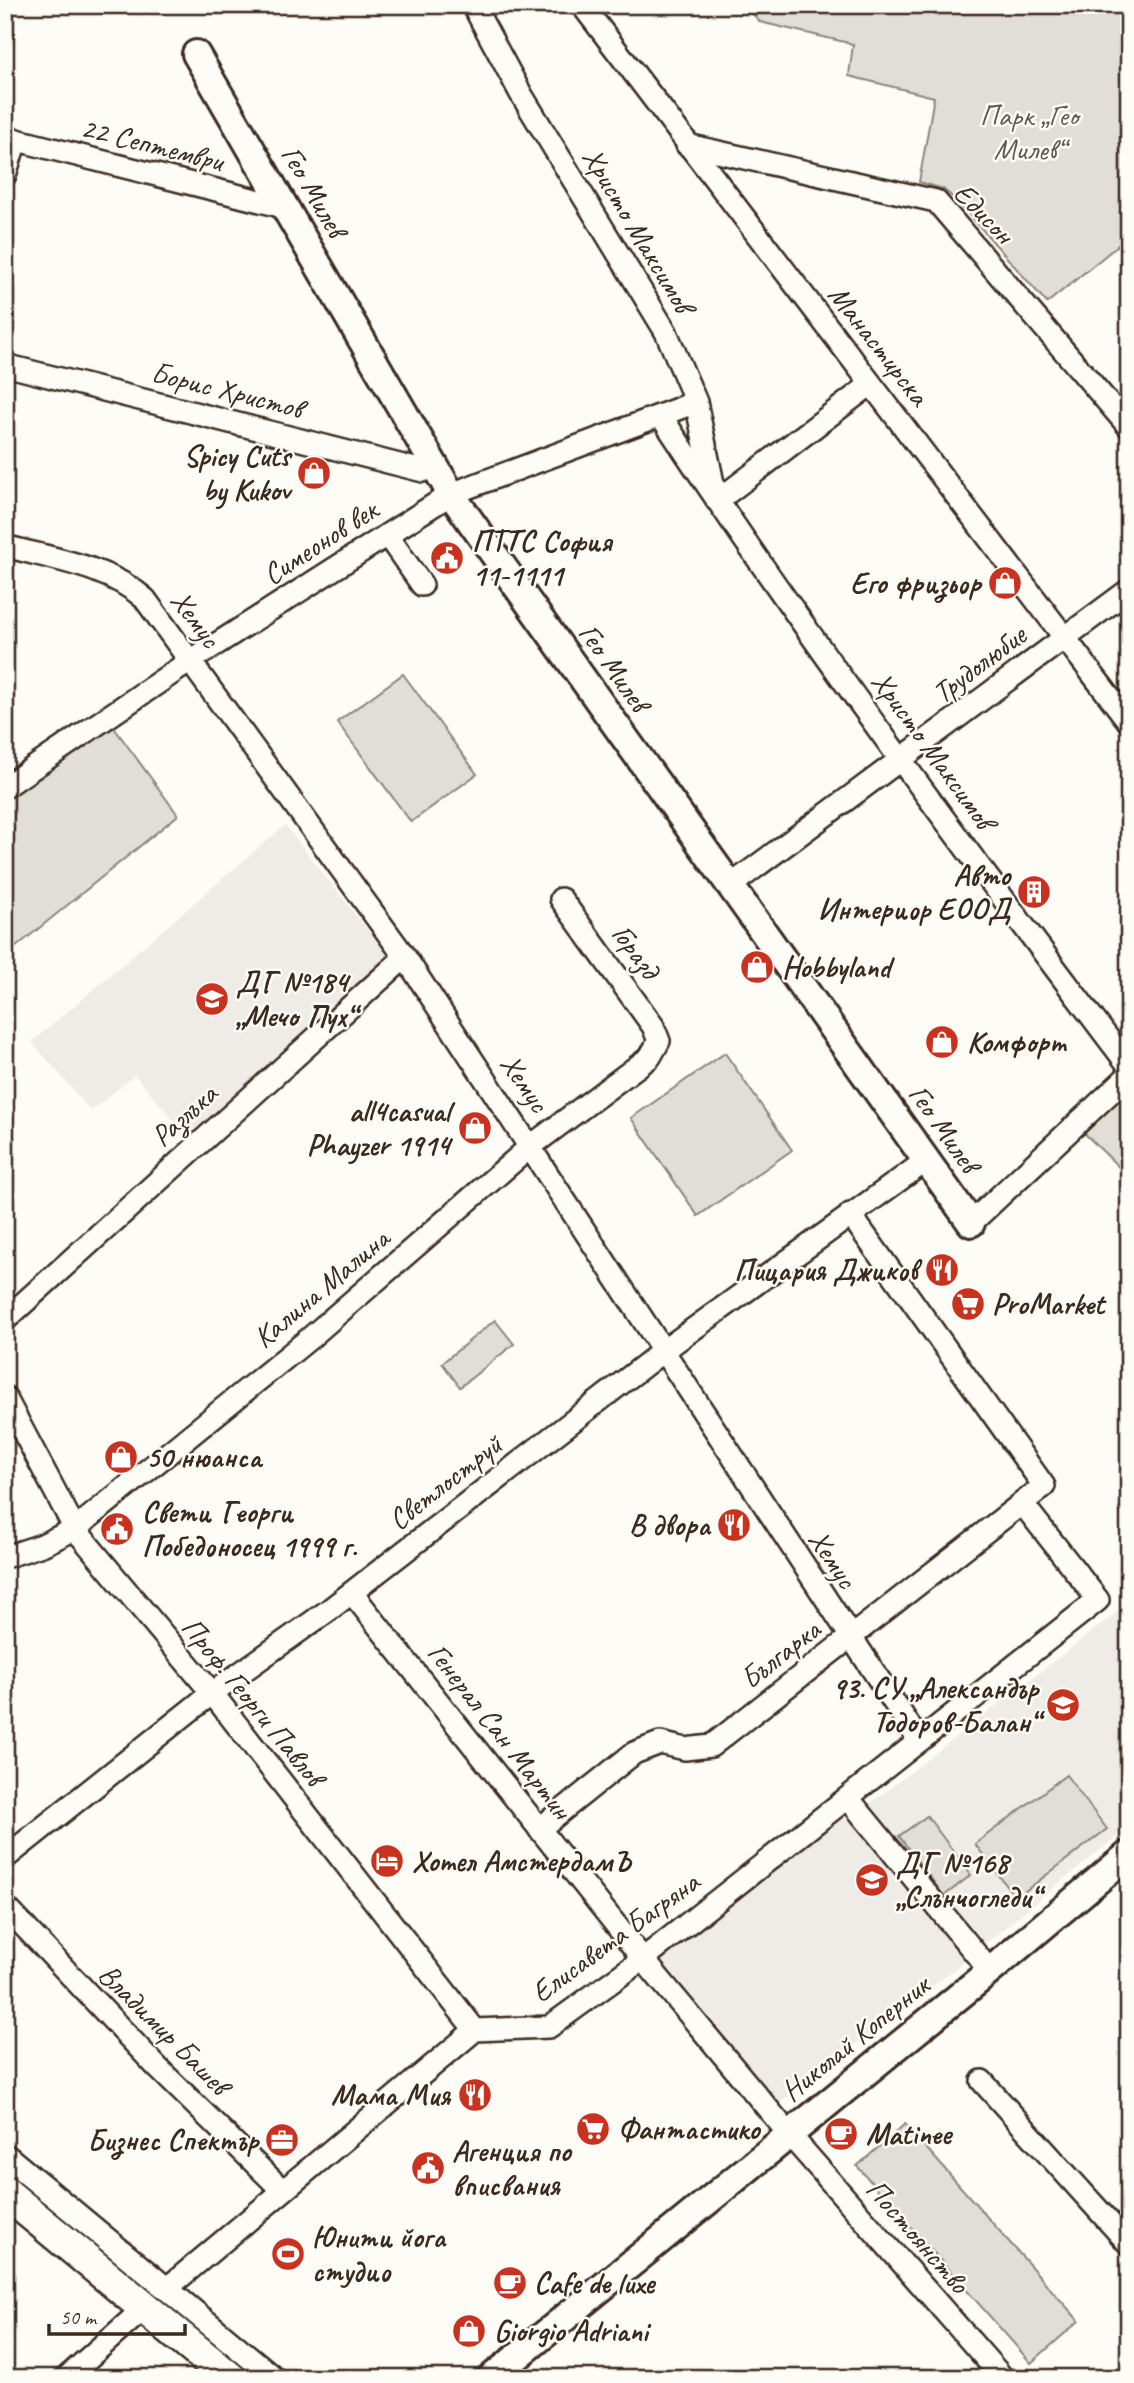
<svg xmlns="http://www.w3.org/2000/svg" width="1134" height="2383" font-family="Caveat,sans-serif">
<rect width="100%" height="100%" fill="#fdfcf7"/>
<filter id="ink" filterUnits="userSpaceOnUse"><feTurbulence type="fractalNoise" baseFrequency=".0143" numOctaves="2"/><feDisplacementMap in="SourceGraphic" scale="14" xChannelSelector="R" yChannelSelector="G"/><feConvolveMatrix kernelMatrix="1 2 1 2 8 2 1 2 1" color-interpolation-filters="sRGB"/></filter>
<g filter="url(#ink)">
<path fill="#efece7" d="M285,825l104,132 -199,183 -55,-65 -44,36 -59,-69z
M1129,1603v224l-147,119 -115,-140z
M847,1813l119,147 -187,143 -121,-142z"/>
<path fill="#e1ded7" stroke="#8e847a" stroke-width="2" d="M745,5h384v245l-7,-8 -75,61 -90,-102 -14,-12 -24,-7 15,-85 -85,-21 4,-32 -93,-22z
M403,674l74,100 -66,48 -74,-100z
M107,718l71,97 -173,141v-169z
M725,1053l67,97 -94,66 -67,-98z
M1129,1075v102l-53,-52z
M495,1320l19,24 -54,43 -18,-24z
M1066,1775l41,54 -91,69 -41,-54z
M927,1816l44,59 -27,21 -45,-60z
M905,2124l174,197 -48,42 -174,-197z"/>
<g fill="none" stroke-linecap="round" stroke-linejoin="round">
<g stroke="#3b2a1e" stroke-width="26">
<path id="minor" d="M473,5l48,89 145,238 30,70 18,86
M582,5l547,717
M5,137l279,70
M687,145l249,56 193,226
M5,175l11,-35
M5,365l418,106 10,-6
M661,416c147,223 307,437 468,650
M717,501l154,-117
M387,535l35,50
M5,546c47,13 103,20 140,53l260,358 513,782
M5,787l185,-126 261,-167 245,-92
M730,886l399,-296
M971,1223l158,-148
M5,1320l400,-363
M5,1397l70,132 137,164 263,337
M5,1557l37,-12 33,-16 235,-191 221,-192 119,-89 9,-16 -6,-15 -92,-127
M352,1593l291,366 146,175 214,244
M848,1798l142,173
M539,1829l95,-76 26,-10 25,6 26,-3 333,-260 -194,-272
M5,1858l207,-165 117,-83 334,-259 264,-191
M5,1906l153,162 125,123
M982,2081l147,163
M66,2378l93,-83 316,-265 74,-3 94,-68 455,-359 -76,-97"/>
</g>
<g stroke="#3b2a1e" stroke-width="32">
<path id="tertiary" d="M196,54l255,440 520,729
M491,2378l499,-407 139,-117"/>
</g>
<g stroke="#3b2a1e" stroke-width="35">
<path id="secondary" d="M5,2160l263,218
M5,2193l223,185"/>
</g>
<use href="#minor" stroke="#fdfcf7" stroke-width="21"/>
<use href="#tertiary" stroke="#fdfcf7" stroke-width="26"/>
<use href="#secondary" stroke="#fdfcf7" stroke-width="30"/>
<path stroke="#3b2a1e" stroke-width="2" d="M5,2171l251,207"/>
</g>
</g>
<defs>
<g id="shop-disc" transform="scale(1.75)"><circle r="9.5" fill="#c8321e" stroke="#fdfcf7"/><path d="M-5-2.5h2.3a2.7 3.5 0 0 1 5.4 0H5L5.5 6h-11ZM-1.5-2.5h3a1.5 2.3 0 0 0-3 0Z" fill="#fff"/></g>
<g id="civic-disc" transform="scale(1.75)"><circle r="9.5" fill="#c8321e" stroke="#fdfcf7"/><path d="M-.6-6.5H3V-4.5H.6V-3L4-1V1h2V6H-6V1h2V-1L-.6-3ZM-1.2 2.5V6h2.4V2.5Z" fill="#fff"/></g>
<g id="building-disc" transform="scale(1.75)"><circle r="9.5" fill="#c8321e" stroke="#fdfcf7"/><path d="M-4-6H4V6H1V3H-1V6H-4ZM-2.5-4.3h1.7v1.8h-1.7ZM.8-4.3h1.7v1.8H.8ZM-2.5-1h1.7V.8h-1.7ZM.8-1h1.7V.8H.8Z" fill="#fff"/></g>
<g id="school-disc" transform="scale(1.75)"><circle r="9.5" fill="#c8321e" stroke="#fdfcf7"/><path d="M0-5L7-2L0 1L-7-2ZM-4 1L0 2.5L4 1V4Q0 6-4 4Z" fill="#fff"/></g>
<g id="restaurant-disc" transform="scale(1.75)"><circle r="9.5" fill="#c8321e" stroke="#fdfcf7"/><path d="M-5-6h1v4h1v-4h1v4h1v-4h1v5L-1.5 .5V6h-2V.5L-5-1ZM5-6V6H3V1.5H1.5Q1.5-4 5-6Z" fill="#fff"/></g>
<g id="supermarket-disc" transform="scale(1.75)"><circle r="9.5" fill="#c8321e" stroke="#fdfcf7"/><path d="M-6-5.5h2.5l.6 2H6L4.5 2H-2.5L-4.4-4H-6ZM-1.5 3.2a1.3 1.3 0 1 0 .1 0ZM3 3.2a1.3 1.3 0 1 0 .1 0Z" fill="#fff"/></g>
<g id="hotel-disc" transform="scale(1.75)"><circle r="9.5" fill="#c8321e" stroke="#fdfcf7"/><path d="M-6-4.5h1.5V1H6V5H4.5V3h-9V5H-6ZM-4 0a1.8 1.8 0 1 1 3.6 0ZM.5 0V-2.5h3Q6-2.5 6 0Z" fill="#fff"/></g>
<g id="cafe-disc" transform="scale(1.75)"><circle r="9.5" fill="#c8321e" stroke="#fdfcf7"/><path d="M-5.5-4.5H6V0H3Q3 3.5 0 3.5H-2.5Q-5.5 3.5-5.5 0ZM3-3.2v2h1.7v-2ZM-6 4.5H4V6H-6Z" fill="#fff"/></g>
<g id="office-disc" transform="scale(1.75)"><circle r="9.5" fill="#c8321e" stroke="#fdfcf7"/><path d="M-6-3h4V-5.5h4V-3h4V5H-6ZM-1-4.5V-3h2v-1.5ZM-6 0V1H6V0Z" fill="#fff"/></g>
<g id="stadium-disc" transform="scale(1.75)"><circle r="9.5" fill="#c8321e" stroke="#fdfcf7"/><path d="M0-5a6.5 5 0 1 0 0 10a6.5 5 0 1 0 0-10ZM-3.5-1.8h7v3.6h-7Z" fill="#fff"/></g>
</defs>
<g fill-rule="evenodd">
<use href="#shop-disc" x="314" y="473"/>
<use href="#civic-disc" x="447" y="558"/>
<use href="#shop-disc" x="1005" y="583"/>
<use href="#building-disc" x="1034" y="892"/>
<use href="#shop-disc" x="757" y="967"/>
<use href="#school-disc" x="212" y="999"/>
<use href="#shop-disc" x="942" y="1042"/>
<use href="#shop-disc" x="475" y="1128"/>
<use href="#restaurant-disc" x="942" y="1270"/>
<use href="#supermarket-disc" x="968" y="1304"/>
<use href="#shop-disc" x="121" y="1457"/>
<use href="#restaurant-disc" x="734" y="1525"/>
<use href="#civic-disc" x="117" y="1529"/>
<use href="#school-disc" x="1063" y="1705"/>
<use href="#hotel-disc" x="387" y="1861"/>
<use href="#school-disc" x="872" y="1880"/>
<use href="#restaurant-disc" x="475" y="2095"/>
<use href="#supermarket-disc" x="593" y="2129"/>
<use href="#cafe-disc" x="841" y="2134"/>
<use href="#office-disc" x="282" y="2140"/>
<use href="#civic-disc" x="428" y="2168"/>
<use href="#stadium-disc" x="288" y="2254"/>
<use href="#cafe-disc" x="510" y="2283"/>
<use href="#shop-disc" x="469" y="2331"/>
</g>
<g text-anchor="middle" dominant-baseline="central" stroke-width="5" stroke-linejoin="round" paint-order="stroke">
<g font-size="30" fill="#64574c" stroke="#fdfcf7">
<text x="1029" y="115">Парк „Гео<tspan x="1029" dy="34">Милев“</tspan></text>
</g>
<g font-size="30" fill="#3b2a1e" stroke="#fdfcf7">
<text transform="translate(152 144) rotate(14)">22 Септември</text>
<text transform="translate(314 191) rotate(60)">Гео Милев</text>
<text transform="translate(984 213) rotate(46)">Едисон</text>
<text transform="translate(638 230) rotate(59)">Христо Максимов</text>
<text transform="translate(879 345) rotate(52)">Манастирска</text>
<text transform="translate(227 390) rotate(14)">Борис Христов</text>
<text transform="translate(320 542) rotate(-33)">Симеонов век</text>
<text transform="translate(196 619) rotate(54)">Хемус</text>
<text transform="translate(979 664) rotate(-37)">Трудолюбие</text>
<text transform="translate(614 667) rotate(55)">Гео Милев</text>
<text transform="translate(933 750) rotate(54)">Христо Максимов</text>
<text transform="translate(636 951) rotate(54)">Горазд</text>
<text transform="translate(525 1083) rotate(56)">Хемус</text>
<text transform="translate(184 1115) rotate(-42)">Разлъка</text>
<text transform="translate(944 1128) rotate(55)">Гео Милев</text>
<text transform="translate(321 1288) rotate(-40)">Калина Малина</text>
<text transform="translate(445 1482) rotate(-38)">Светлоструй</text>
<text transform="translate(833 1559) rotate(57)">Хемус</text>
<text transform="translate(780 1654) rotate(-38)">Българка</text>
<text transform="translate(253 1701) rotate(51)">Проф. Георги Павлов</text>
<text transform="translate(500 1731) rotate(52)">Генерал Сан Мартин</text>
<text transform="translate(615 1937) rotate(-36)">Елисавета Багряна</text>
<text transform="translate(164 2029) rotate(45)">Владимир Башев</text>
<text transform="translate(855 2038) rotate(-39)">Николай Коперник</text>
<text transform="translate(918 2236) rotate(49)">Постоянство</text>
</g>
<g font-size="30" font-weight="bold" fill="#3b2a1e" stroke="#fdfcf7" text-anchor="start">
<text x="290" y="456" text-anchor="end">Spicy Cuts<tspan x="290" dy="34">by Kukov</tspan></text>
<text x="472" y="541">ПТТС София<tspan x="472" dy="34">11-1111</tspan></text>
<text x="981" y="583" text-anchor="end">Его фризьор</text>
<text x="1010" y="875" text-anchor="end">Авто<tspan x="1010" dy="34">Интериор ЕООД</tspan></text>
<text x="782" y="967">Hobbyland</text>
<text x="236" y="982">ДГ №184<tspan x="236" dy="34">„Мечо Пух“</tspan></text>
<text x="967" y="1042">Комфорт</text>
<text x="450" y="1111" text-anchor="end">all4casual<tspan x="450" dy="34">Phayzer 1914</tspan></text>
<text x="918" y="1270" text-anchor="end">Пицария Джиков</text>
<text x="992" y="1304">ProMarket</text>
<text x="146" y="1457">50 нюанса</text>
<text x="142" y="1512">Свети Георги<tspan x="142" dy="34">Победоносец 1999 г.</tspan></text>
<text x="710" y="1525" text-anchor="end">В двора</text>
<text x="1038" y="1688" text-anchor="end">93. СУ „Александър<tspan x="1038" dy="34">Тодоров-Балан“</tspan></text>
<text x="412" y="1861">Хотел АмстердамЪ</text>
<text x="896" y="1863">ДГ №168<tspan x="896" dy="34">„Слънчогледи“</tspan></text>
<text x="450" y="2095" text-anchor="end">Мама Мия</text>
<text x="618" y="2129">Фантастико</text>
<text x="866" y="2134">Matinee</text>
<text x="258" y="2140" text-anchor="end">Бизнес Спектър</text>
<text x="452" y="2151">Агенция по<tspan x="452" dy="34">вписвания</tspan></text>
<text x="312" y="2237">Юнити йога<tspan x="312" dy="34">студио</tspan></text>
<text x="534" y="2283">Cafe de luxe</text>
<text x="494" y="2331">Giorgio Adriani</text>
</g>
</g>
<rect width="1134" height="2383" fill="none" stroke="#fdfcf7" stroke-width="28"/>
<rect x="14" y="14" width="1106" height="2355" fill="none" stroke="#3b2a1e" stroke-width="2.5" filter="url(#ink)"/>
<path d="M49 2324v10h136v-10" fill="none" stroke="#3b2a1e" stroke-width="3.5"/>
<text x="60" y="2324" font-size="21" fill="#3b2a1e" stroke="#fdfcf7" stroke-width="5" paint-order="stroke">50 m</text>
</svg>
